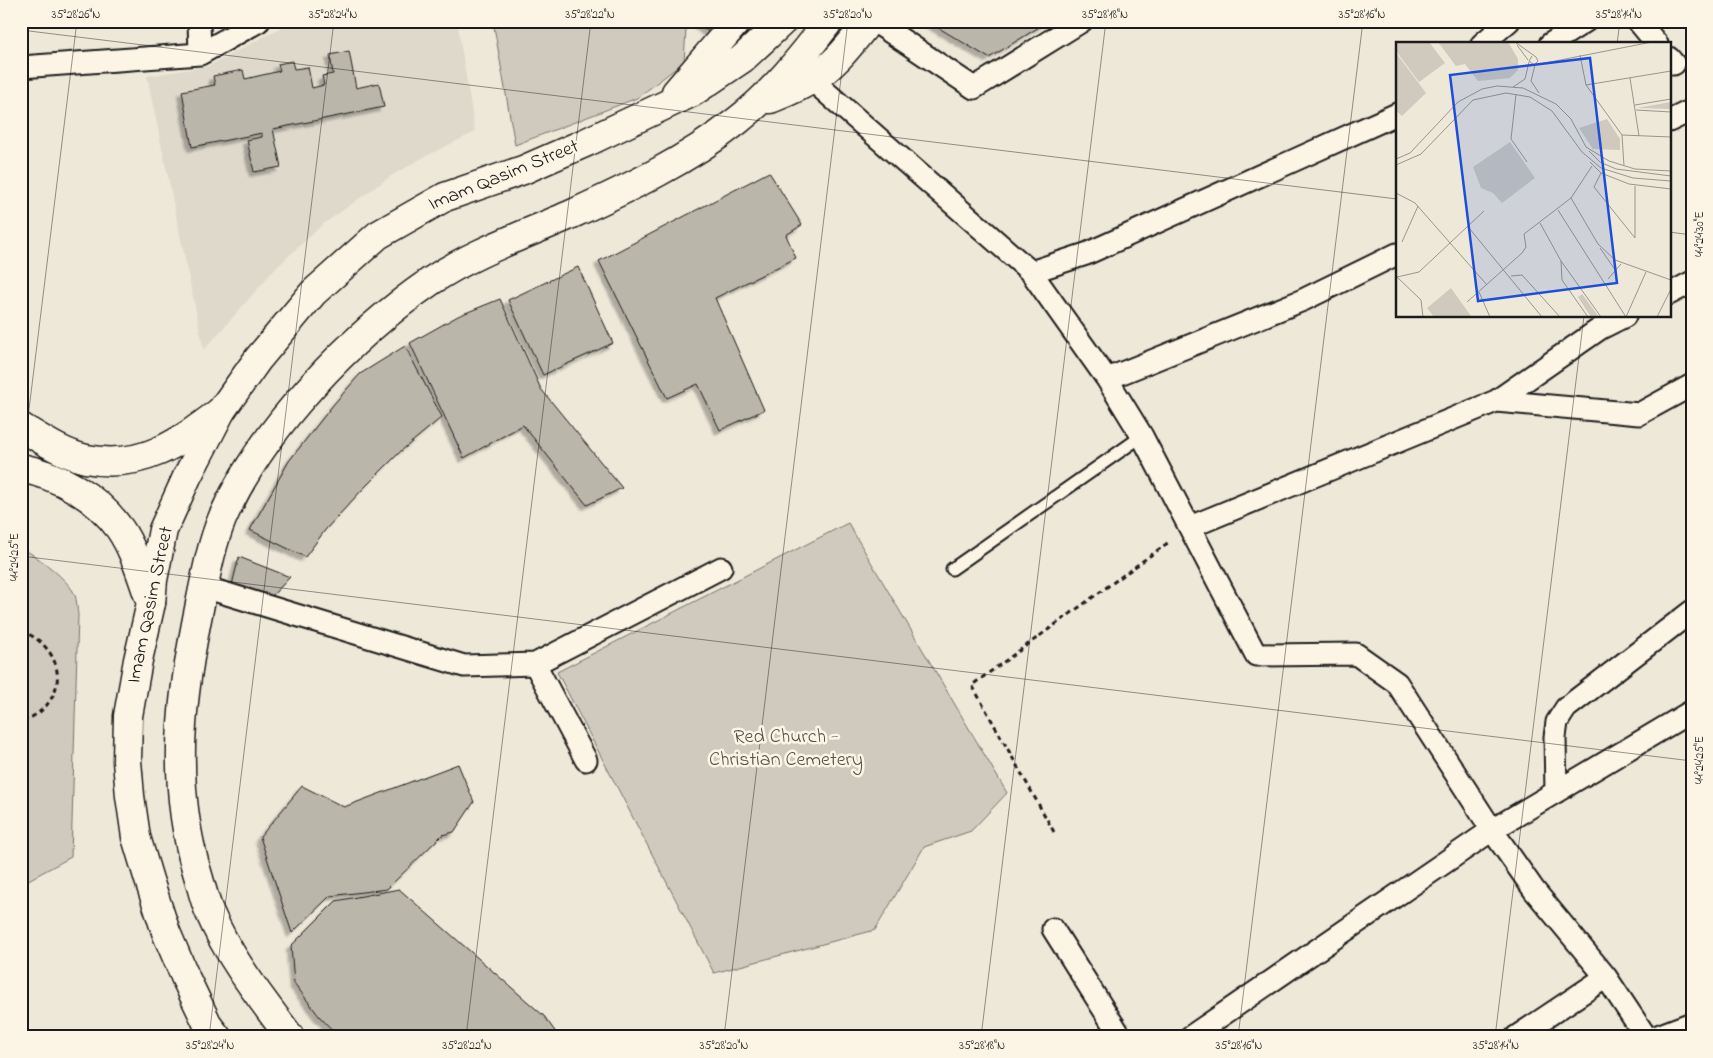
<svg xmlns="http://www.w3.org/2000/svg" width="1713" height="1058" font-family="'Indie Flower',sans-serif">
<defs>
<filter id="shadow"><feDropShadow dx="-4.5" dy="4.5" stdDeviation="1" flood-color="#0004"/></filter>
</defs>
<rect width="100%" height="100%" fill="#eee8d9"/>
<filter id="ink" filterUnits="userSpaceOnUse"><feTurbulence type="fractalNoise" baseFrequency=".02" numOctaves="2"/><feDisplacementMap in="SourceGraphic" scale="10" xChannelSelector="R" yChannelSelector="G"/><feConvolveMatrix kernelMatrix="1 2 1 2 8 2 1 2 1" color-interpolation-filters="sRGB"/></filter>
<g filter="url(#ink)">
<path fill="#ded9cb" d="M293,21h164l18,111 -51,25 -33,19 -69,49 -48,45 -70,80 -57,-274 62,-10z"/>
<path fill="#cfcabd" stroke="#76736c" d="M493,21h196l-3,8 -2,33 -47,36 -122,47z
M848,523l159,270 -36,38 -47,16 -49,83 -161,43 -157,-301z
M21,548c15,7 48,32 54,47 2,6 2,14 3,20l-7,242 -50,27z"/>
<path fill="#bab6aa" stroke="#1c1c1c" filter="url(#shadow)" d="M699,21h24l-11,14 -14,-12z
M927,21h122l-60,37z
M349,51l7,37 23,-5 5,24 -111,22 8,38 -27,5 -7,-32 15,-3v-4l-70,14 -10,-56 33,-6 -2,-9 30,-6 2,9 35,-8 -2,-7 14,-3 2,8 14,-2 4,21 12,-3 -2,-9 11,-2 -3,-19z
M769,172l33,53 -16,10 10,23 -81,40 49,112 -44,20 -22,-46 -31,14 -68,-137z
M578,267l35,76 -70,32 -35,-75z
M500,299l41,90 81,99 -35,17 -64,-80 -59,33 -54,-115 48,-27z
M405,346l37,71 -41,34 -40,40 -35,38 -21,28 -55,-27 39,-69 44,-56 27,-31z
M239,557l51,20 -20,21 -38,-13z
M458,764l16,38 -20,30 -12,3 -55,54 -57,7 -38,37 -32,-96 42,-51 42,21z
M399,889l145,127 15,21h-220l-20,-21 -25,-33 -3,-37 45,-45z"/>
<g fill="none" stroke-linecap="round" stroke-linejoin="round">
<g stroke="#1c1c1c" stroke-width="15">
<path id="lane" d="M952,569l190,-133"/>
</g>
<g stroke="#1c1c1c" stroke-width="25">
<path id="street" d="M199,21l1,33
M874,21l100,67 108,-67
M1638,21l19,23
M1482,44l27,-23
M1550,44l36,-23
M1669,58l5,6
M21,67l179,-13 59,-33
M812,80l219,192 76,107 35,57 114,219 100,-1 41,29 95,147 42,60 72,87 40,60
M1669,121l23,-11
M1031,272l55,-18 311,-140
M1669,294l23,-12
M1107,379l196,-79 94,-46
M1496,401l143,13 53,-29
M1190,527l306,-126 105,-73 24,-12
M204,587l260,79 71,-2 186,-96
M535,664l51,96
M1556,792l-1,-55 2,-15 9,-14 126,-97
M1053,929l68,108
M1190,1037l302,-207 200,-119
M1516,1037l90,-60
M1655,1037l37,-14"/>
</g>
<g stroke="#1c1c1c" stroke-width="31">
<path id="secondary" d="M21,427c20,12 42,27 65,32 56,11 93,-16 135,-48
M21,468c39,8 75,28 99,61 15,22 22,50 31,74"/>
</g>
<g stroke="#1c1c1c" stroke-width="31">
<path id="primary" d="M676,92l61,-71
M770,99c15,-6 29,-11 42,-20 24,-14 40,-37 57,-58
M217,1037l-8,-10 -23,-48 -20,-47 -17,-52 -13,-43 -6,-41 -3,-35 1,-45 10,-56 13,-57 2,-23 10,-50 24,-53 34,-66 37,-52 55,-66 65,-58 67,-38 78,-27 64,-28 106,-50 49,-33 41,-38
M290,1037c-30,-40 -61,-79 -81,-126 -5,-12 -8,-26 -12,-39 -27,-90 -16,-177 3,-268 6,-29 11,-58 22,-85 39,-90 129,-183 209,-238 43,-29 94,-46 141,-67 57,-26 116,-54 165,-93 36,-28 65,-64 92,-100"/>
</g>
<path stroke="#1c1c1c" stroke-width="3" stroke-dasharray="5 4" stroke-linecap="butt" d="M21,631c33,11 50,49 23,77 -6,6 -14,11 -23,13
M1054,832l-82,-147 197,-143"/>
<use href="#lane" stroke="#fcf5e5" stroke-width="11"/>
<use href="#street" stroke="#fcf5e5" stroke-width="21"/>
<use href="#secondary" stroke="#fcf5e5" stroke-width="28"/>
<use href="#primary" stroke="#fcf5e5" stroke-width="28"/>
</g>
</g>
<path fill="none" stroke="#1c1c1c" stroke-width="1" stroke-opacity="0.45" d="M21,30l1376,169M1617,44l3,-23M1669,232l23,3M21,474l56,-453M21,556l1671,205M209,1037l125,-1016M466,1037l125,-1016M724,1037l124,-1016M981,1037l125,-1016M1238,1037l125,-1016M1495,1037l89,-721"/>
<g text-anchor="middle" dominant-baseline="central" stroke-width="5" stroke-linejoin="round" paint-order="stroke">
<g font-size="20" fill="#1c1c1c" stroke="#fcf5e5">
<text transform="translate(504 176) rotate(-22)">Imam Qasim Street</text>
<text transform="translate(151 605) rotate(-78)">Imam Qasim Street</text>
</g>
<g font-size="20" fill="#52504c" stroke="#fcf5e5">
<text x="786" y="737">Red Church -<tspan x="786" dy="23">Christian Cemetery</tspan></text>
</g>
</g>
<g transform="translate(1396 42)">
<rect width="275" height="275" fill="#eee8d9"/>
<path d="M0,0h33l16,21 -26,19 -23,-31zM42,0h70l10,17v11l-8,8 -32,3 -13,-17 -9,2zM0,11l30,40 -24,23 -6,-5zM275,60v7l-34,-1zM211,77l13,20v11l-27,-1 -14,-21zM114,100l25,36 -33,25 -9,-10 -12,-5 -8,-21zM55,246l20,28 1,1h-38l-7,-9zM186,252l17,23h-8l-13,-20z" fill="#cfcabd"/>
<path fill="none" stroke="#9a968d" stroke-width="1" d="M119,0l21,15 2,4 -4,4 -5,-4 3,-5M121,3l11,15M184,13l6,30 36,50 2,31M234,36l9,58M190,43l85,-14M117,45l12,-8 4,-17M143,51l-8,-12 4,-16 117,-23M120,52l-5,45 16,23M239,63l36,-6M240,68l35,2M226,93l49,2M193,109l11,11 16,7 55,7M0,117l14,-6 48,-51 24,-13 15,-3 26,2 33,16 15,15 15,28 23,14 26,8 36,2M194,120l11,11 28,11 42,5M0,123l25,-11 52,-54 33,-7 24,4 22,14 30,41 19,16 32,10 38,3M205,131l-7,14 41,51M0,151l19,10 72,82M175,156l27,46 17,16 56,20M162,168l68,107M144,181l21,38 40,56M73,186l73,89M239,196v-52M6,200l16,-36M204,206l16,23M165,219l1,19 26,37M115,234l11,-1 38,42M1,235l22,-5 65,-61M1,235l24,23 2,17M212,237l13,-15M83,250l11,25M71,260l55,-49 4,-6 -2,-13 47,-36 21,-32M230,275l20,-45M261,275l14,-28"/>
<path fill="#1d4ed8" fill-opacity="0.15" stroke="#1d4ed8" stroke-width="2.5" d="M194,16l27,225 -139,18 -28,-226z"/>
<rect width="275" height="275" fill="none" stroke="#1c1c1c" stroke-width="2.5"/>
</g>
<rect width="1713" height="1058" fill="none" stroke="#fcf5e5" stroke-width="55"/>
<rect x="28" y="28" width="1658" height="1002" fill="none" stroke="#1c1c1c" stroke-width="2"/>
<g font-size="12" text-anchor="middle" fill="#1c1c1c">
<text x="76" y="18">35°28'26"N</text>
<text x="333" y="18">35°28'24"N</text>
<text x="590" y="18">35°28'22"N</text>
<text x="848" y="18">35°28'20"N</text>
<text x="1105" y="18">35°28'18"N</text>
<text x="1362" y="18">35°28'16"N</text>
<text x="1619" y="18">35°28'14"N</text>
<text transform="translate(1699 234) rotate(-90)" y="4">44°24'30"E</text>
<text transform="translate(14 557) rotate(-90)" y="4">44°24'25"E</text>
<text transform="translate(1699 760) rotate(-90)" y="4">44°24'25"E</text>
<text x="210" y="1049">35°28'24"N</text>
<text x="467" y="1049">35°28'22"N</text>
<text x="724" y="1049">35°28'20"N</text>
<text x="982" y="1049">35°28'18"N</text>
<text x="1239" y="1049">35°28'16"N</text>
<text x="1496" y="1049">35°28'14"N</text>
</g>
</svg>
